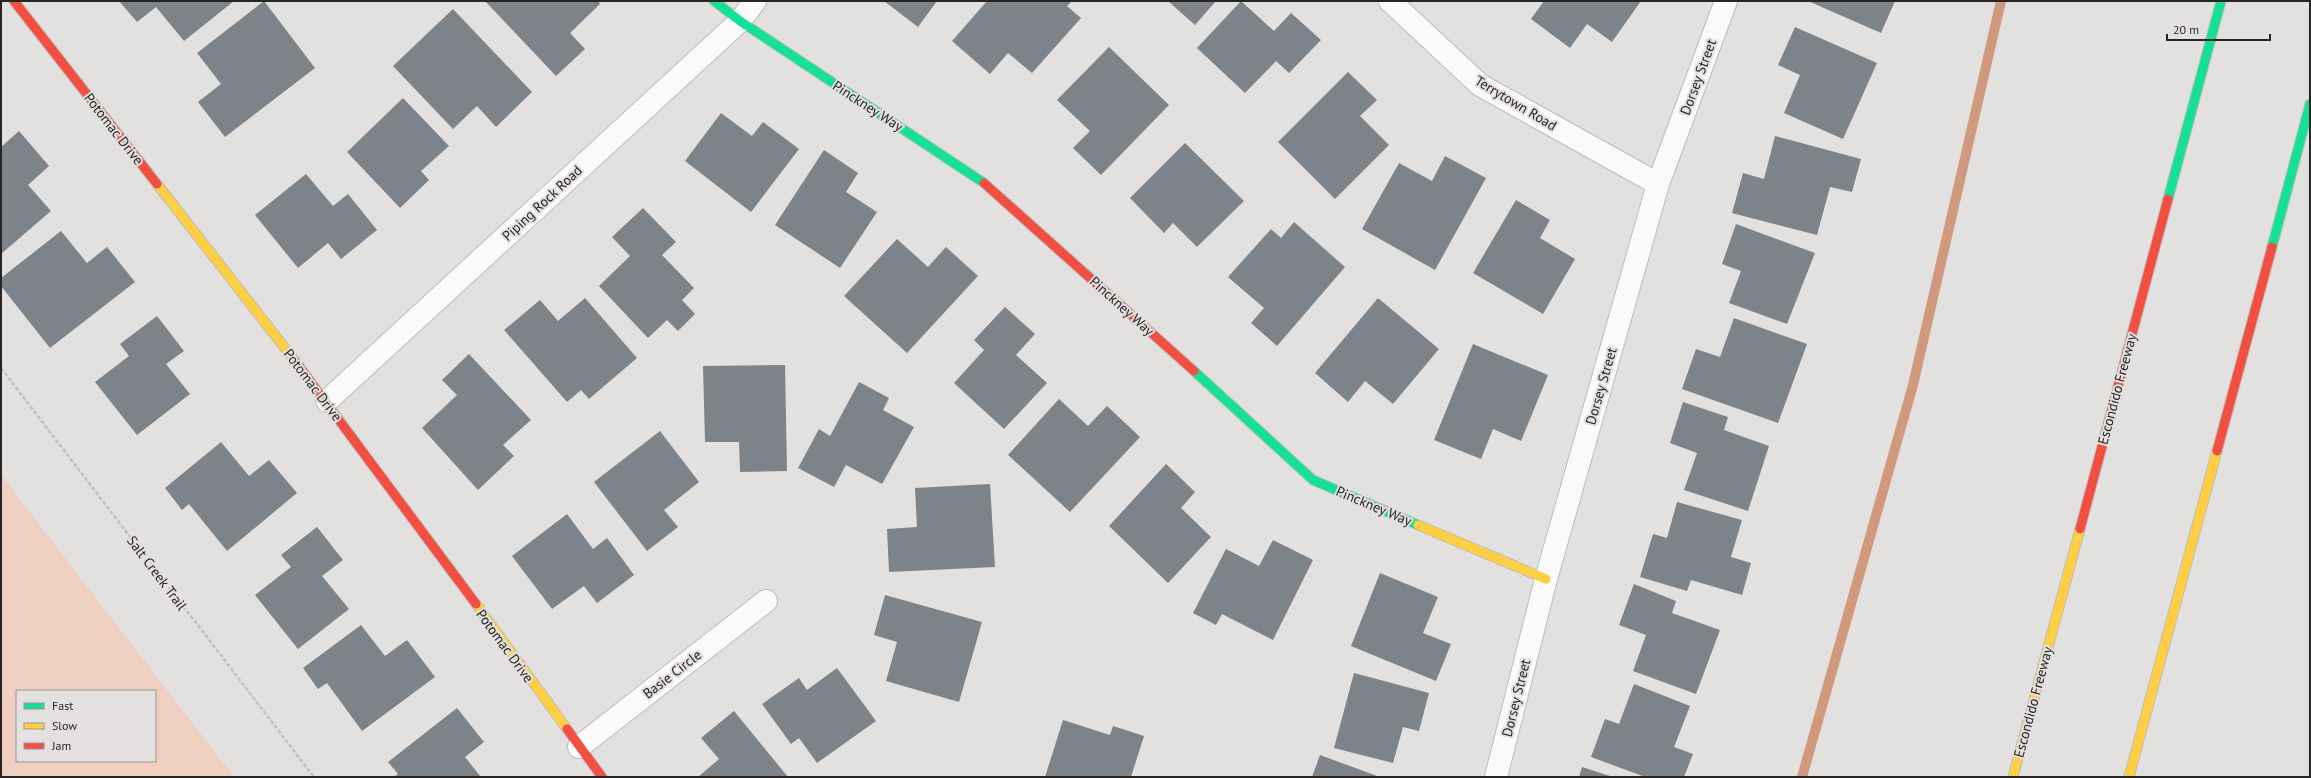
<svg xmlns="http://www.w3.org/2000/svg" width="2311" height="778" font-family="'PT Sans',sans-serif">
<rect width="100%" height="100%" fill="#e2e1e0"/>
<path fill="#eecfc0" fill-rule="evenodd" d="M1,474v1l233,302h-233zM17,691h138v70h-138z"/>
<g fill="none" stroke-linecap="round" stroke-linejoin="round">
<path stroke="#d0987d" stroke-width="10" d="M1802,777l111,-392 88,-384"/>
</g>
<path fill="#7c8489" d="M119,1h115l-50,40 -28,-34 -19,15z
M264,1l51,67 -90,69 -27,-35 23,-18 -24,-31z
M485,1h113l2,3 -30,29 15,16 -29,27z
M884,1h53l-19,26z
M987,1h85l-5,5 14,12 -49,55 -24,-20 -18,21 -38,-33z
M1168,1h48l-21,24z
M1241,1l33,30 17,-18 30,27 -32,33 -13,-12 -31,32 -48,-45z
M1544,1h97l-29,41 -25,-18 -17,24 -39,-29z
M1808,1h87l-14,32z
M453,9l79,83 -36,35 -19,-21 -24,23 -60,-63z
M1795,27l82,36 -34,76 -59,-26 16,-38 -22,-10z
M1109,47l60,58 -68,70 -28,-27 17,-17 -33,-31z
M1348,72l29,28 -17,16 29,29 -54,54 -57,-57z
M403,98l46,48 -28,25 8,9 -29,28 -53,-56z
M721,113l31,23 11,-14 36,27 -48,63 -66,-51z
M19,131l30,35 -21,19 23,26 -50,43v-107z
M1775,136l86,23 -9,33 -22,-5 -13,48 -85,-22 11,-40 21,6z
M1185,143l59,58 -47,46 -24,-24 -9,10 -34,-35z
M824,150l34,23 -12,19 31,20 -37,56 -65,-43z
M1445,156l41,22 -51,92 -73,-41 37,-66 33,18z
M306,174l27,32 15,-12 29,36 -36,29 -13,-16 -30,25 -43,-53z
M1516,200l34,20 -10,18 35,21 -32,55 -70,-41z
M643,208l33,34 -14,13 32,33 -12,12 13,14 -17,17 -11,-11 -19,18 -49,-52 31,-30 -18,-19z
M1294,222l51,45 -68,79 -26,-23 13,-15 -36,-31 43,-48 10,9z
M1736,224l79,29 -28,71 -58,-21 12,-32 -19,-7z
M61,231l26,32 20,-16 28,35 -85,66 -49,-62v-8z
M897,239l31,28 18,-20 32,29 -71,77 -63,-57z
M585,298l52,60 -48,41 -8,-9 -14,12 -63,-72 36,-30 18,21z
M1378,298l61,51 -46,55 -28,-23 -17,21 -33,-29z
M1005,307l30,27 -19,21 31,28 -43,46 -50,-46 30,-33 -10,-10z
M157,316l27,35 -18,13 24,30 -53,41 -42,-53 34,-26 -9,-12z
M1734,318l73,26 -29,79 -96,-34 14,-40 24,8z
M1473,344l75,31 -27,66 -28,-12 -12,30 -47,-19z
M469,354l62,66 -28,25 11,11 -36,34 -56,-62 35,-33 -15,-15z
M785,365l2,106 -47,1 -1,-30h-34l-2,-76z
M859,382l30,16 -6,12 31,17 -32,57 -36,-19 -12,22 -36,-19 21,-39 11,7z
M1059,399l29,27 19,-20 33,31 -70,75 -62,-57z
M1683,402l45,15 -4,13 45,16 -21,65 -64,-21 13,-37 -27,-10z
M660,431l39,51 -35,28 14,17 -31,24 -53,-69z
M221,442l28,34 20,-16 28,33 -70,58 -38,-47 -7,6 -17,-22z
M1166,464l29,28 -14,16 30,29 -43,46 -59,-57z
M990,484l5,83 -106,5 -2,-43 30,-2 -2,-39z
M1677,502l65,18 -11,37 20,6 -9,32 -51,-15 -4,11 -47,-14 13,-43 14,4z
M567,514l26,35 14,-11 27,37 -37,28 -13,-17 -32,23 -40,-53z
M317,527l26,33 -21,16 27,33 -51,40 -43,-54 36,-28 -10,-12z
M1273,540l40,20 -40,80 -51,-26 -6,11 -23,-12 33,-64 33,17z
M1380,573l58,24 -15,36 28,11 -15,37 -85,-35z
M1634,584l42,17 -4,12 48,17 -24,64 -63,-23 13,-36 -27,-10z
M885,595l97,27 -23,80 -73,-21 11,-39 -23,-7z
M361,625l24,31 22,-16 28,37 -73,54 -35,-48 -9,6 -15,-21z
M837,668l39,53 -59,42 -18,-25 -8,6 -29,-40 37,-26 8,12z
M1354,673l75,20 -10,38 -16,-4 -10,36 -59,-15z
M1634,684l56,22 -16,41 19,7 -9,23h-39l-54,-20 14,-38 14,5z
M457,708l27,34 -19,15 16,20h-87l4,-3 -10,-12z
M734,711l54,66h-90l21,-18 -18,-21z
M1063,720l47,15 3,-9 31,10 -13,41h-86z
M1320,755l60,22h-68z
M1582,767l31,10h-34z"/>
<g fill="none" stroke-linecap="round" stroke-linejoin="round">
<g stroke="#bdbcbb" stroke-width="24">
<path id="street" d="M1390,1l90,84 178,99
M327,401l413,-380 15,-20
M579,747l187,-146
M1496,777l50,-198 112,-395 68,-183"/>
</g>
<g stroke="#bdbcbb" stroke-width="11">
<path id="fast" d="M714,1l26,20 244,162
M2168,199l53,-198
M2272,247l38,-143
M1194,371l119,109 105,45"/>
</g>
<g stroke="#bdbcbb" stroke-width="11">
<path id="slow" d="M157,184l138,177
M1418,525l128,54
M476,604l91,125
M2013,777l67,-248
M2129,777l88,-326"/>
</g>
<g stroke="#bdbcbb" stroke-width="11">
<path id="jam" d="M14,1l143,183
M984,183l210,188
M295,361l181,243
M2217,451l55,-204
M2080,529l88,-330
M567,729l35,48"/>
</g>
<path stroke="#c1c1c1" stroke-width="2.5" stroke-dasharray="4 2" stroke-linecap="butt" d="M1,368l313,409"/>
<use href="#street" stroke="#fbfafa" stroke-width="22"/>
<use href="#fast" stroke="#16e098" stroke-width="9"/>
<use href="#slow" stroke="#ffcf43" stroke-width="9"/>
<use href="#jam" stroke="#f24e42" stroke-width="9"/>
</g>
<g text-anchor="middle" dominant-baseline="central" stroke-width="4" stroke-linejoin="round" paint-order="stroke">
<g font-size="14" fill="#262524" stroke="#e3e0df">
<text transform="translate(1698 77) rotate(-70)">Dorsey Street</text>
<text transform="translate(1516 103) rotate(31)">Terrytown Road</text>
<text transform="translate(868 106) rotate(33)">Pinckney Way</text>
<text transform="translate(114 129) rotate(52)">Potomac Drive</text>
<text transform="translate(542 203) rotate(-43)">Piping Rock Road</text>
<text transform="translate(1122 306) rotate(42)">Pinckney Way</text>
<text transform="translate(313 385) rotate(53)">Potomac Drive</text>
<text transform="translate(1601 386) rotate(-74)">Dorsey Street</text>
<text transform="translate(2117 389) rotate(-75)">Escondido Freeway</text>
<text transform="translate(1374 506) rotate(23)">Pinckney Way</text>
<text transform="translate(157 573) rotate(53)">Salt Creek Trail</text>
<text transform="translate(505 646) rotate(54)">Potomac Drive</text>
<text transform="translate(672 674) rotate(-38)">Basie Circle</text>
<text transform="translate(1516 698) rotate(-76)">Dorsey Street</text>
<text transform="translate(2033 702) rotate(-75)">Escondido Freeway</text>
</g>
</g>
<rect width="2311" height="778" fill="none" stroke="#262524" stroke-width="4"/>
<rect x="16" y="690" width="140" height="72" fill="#e3e0df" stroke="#979594"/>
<rect x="24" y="703" width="20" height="6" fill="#16e098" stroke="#979594"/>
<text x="52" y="710" font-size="12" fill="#262524">Fast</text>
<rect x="24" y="723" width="20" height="6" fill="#ffcf43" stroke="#979594"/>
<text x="52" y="730" font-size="12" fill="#262524">Slow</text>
<rect x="24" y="743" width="20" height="6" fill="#f24e42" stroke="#979594"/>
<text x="52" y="750" font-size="12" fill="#262524">Jam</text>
<path d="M2167 34v6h103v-6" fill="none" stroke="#262524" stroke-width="2"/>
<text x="2173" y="34" font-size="12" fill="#262524" stroke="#e3e0df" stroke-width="3" paint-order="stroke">20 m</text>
</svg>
